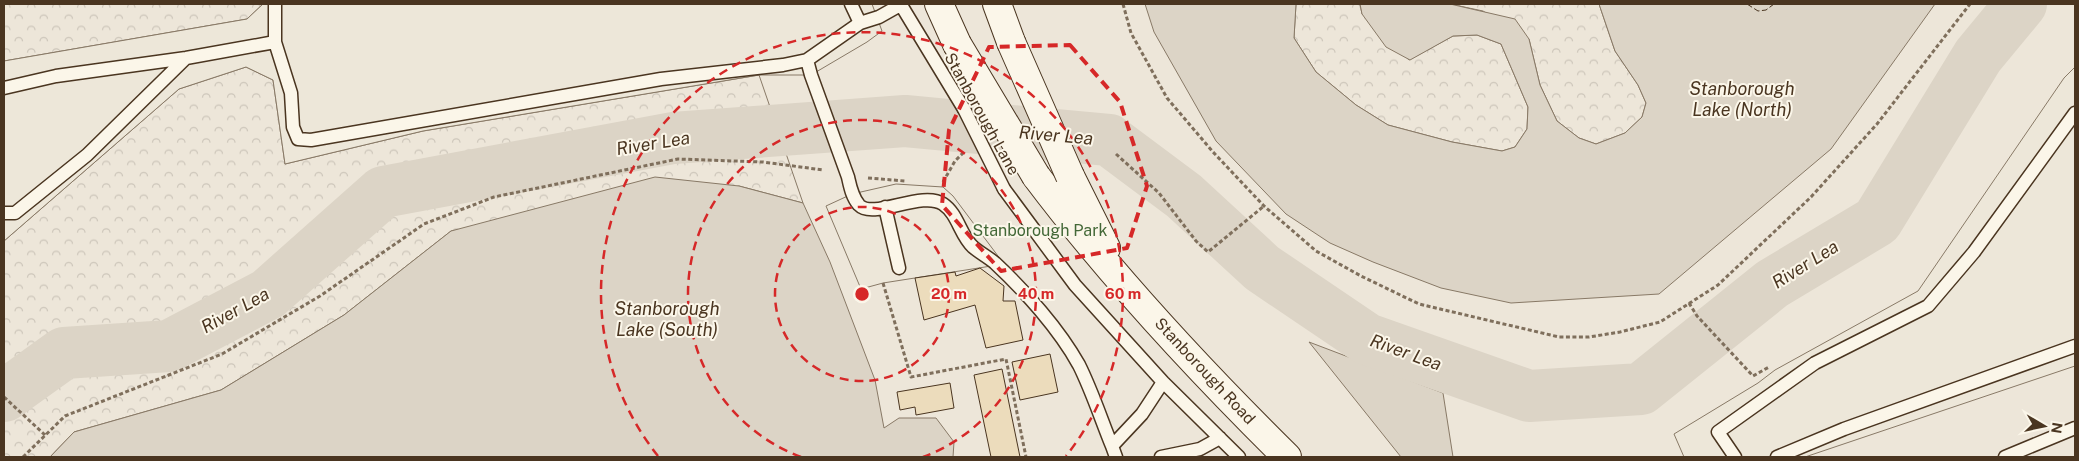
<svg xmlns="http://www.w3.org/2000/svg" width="2079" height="461" font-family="'Public Sans',sans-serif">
<defs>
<pattern id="forest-crowns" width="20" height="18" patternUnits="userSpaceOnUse" patternTransform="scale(1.25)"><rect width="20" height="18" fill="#ede6d9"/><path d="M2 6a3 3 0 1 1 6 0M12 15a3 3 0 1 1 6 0" fill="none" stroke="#cdc6ba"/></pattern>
</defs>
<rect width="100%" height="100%" fill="#fbf6e9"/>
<path fill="#ede6d9" stroke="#887966" d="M263,4h1812v453h-2071v-396l243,-42z"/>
<path fill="url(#forest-crowns)" stroke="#887966" d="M4,4h259l-16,15 -243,42z
M1296,4h64l2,10 47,46 44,-24 24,-1 24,9 27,63 -1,22 -12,18 -13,4 -50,-9 -64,-17 -32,-20 -40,-33 -22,-34z
M1450,4h149l16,47 23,34 8,18 -4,14 -17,16 -29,11 -17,-6 -22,-17 -17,-36 -11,-46 -46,-28z
M246,67l27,13 12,84 138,-33 336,-56 44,128 -64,-17 -288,45 -107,84 -123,75 -147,42 -24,25h-46v-216l175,-152z"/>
<path fill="#ede7d9" stroke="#887966" d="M263,4h609l10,27 -15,11 -56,33h-52l-336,56 -138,33 -12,-84 -27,-13 -67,22 -175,152v-180l243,-42z
M2075,67v299l-270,91h-121l-10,-23 84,-51 17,-13 143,-79 146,-213z
M896,184l47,3 10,9 51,68 -121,19 -22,6 -35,-83 26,-12z"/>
<path fill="#dcd4c6" stroke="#887966" d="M1145,4h151l-2,34 22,34 40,33 32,20 64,17 50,9 13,-4 12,-18 1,-22 -27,-63 -24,-9 -24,1 -43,24 -24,-13 -24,-33 -2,-10h90l65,15 14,20 11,46 17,36 22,17 17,6 29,-11 17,-16 4,-14 -8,-18 -23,-34 -16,-47h336l-104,145 -172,145 -148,9 -70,-15 -68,-26 -43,-19 -44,-29 -70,-73 -62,-109z
M655,177l84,9 64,17 27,59 45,118 9,48 15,-10h37l18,24 -1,15h-903l24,-25 147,-42 123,-75 107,-84z
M1309,342l134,51 10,64h-52z"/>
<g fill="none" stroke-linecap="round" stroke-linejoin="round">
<path stroke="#dcd4c6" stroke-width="52" d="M4,396l60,-43 105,-7 99,-52 115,-102 290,-54 232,-17 204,19 75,56 78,72 105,71 162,57 112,-7 131,-105 105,-63 101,-165 43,-52"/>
</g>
<path fill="#ecdcbc" stroke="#4a3520" d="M980,268l24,18 -1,15h12l8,39 -37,8 -11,-43 -51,15 -9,-42 40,-6 1,4z
M1050,354l8,38 -38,8 -8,-38z
M1002,369l18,88h-29l-17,-82z
M950,383l4,25 -38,7 -1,-8 -15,3 -3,-18z"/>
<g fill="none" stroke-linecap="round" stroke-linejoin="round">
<g stroke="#4a3520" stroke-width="15">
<path id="service" d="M851,4l9,19
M901,5l63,104
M275,42v-38
M807,60l4,15 37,102c2,9 4,20 11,28 14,15 63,-15 84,-1 15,10 17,31 30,43 7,6 15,10 22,16 30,28 64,66 84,102 13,26 22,54 33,81
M4,88l52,-12 130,-18 89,-16 16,51 2,34 5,12 13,1 350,-61 122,-14 24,-5 53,-37 19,-6 23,-13
M1004,189l71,96 88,97 76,75
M885,207l14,61
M4,213h11l72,-58 99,-97
M1116,457l-4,-11 30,-32 21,-32
M1161,457l39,-8 20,-11
M1735,457l-17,-25 97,-69 113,-57 46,-54 101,-139
M1777,457l67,-28 231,-83
M2005,457l70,-29"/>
</g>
<g stroke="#4a3520" stroke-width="30">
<path id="primary" d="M939,4l18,40
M997,4l14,38
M1036,176c76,101 162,193 251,281
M1070,176l36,72"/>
</g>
<path stroke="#7f6f5c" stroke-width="3" stroke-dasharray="4 2.5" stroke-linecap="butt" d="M1123,4l8,29 36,65 46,54 51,54 52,45 45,25 58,28 140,33h30l31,-5 40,-10 58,-37 93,-88 66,-73 93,-120
M1116,154l43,39 37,48 12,11 56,-46
M868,178l37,3
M943,182l12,-21 8,-8
M883,283l28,94 95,-18 20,98
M1689,303l8,13 56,60 16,-9
M4,397l41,38
M23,457l42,-41 157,-62 98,-58 104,-72 70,-27 184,-38 85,3 60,8"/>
<use href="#service" stroke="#fbf6e9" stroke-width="12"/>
<use href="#primary" stroke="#fbf6e9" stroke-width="28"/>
<g stroke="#4a3520" stroke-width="15" stroke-linecap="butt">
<path id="service-bridge" d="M964,109l40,80"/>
</g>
<g stroke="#4a3520" stroke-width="30" stroke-linecap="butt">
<path id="primary-bridge" d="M1011,42l59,134
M957,44l79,132"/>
</g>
<use href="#service-bridge" stroke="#fbf6e9" stroke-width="12"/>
<use href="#primary-bridge" stroke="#fbf6e9" stroke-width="28"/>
<path stroke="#4a3520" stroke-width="1" stroke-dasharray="6 2.5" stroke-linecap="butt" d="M1747,4l11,7 8,-1 8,-6"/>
</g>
<path fill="none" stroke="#d62828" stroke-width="4" stroke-dasharray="10 6" stroke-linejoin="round" d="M1070,45l50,57 27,84 -20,62 -126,23 -59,-66 7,-75 40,-83z"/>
<g fill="none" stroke="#d62828" stroke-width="2.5" stroke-dasharray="9 6">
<circle cx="862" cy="294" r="87"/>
<path d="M801 457A174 174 0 1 1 923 457"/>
<path d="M658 456A261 261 0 1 1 1066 456"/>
</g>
<g text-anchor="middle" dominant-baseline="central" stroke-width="4" stroke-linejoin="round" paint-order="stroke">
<g font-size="16" fill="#4a3520" stroke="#fbf6e9">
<text transform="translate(982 114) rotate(61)">Stanborough Lane</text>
<text transform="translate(1205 371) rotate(47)">Stanborough Road</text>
</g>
<g font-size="16" fill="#436837" stroke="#fbf6e9">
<text x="1040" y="230">Stanborough Park</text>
</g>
<g font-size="18" font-style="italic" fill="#4a3520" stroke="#fbf6e9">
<text x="1742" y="88">Stanborough<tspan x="1742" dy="21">Lake (North)</tspan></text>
<text transform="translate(1056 135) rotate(5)">River Lea</text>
<text transform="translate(653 143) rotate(-9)">River Lea</text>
<text transform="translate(1805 264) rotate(-32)">River Lea</text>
<text x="667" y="308">Stanborough<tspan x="667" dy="21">Lake (South)</tspan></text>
<text transform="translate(235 310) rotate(-29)">River Lea</text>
<text transform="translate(1406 352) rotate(20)">River Lea</text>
</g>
</g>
<circle cx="862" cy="294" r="8" fill="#d62828" stroke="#fbf6e9" stroke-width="2.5"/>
<g font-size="15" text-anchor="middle" font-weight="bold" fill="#d62828" stroke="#fbf6e9" stroke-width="4" stroke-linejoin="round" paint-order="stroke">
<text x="949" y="299">20 m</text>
<text x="1036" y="299">40 m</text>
<text x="1123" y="299">60 m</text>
</g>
<rect width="2079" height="461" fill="none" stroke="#4a3520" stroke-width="10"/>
<g transform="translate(2044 426) rotate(99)" stroke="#fbf6e9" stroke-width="4" paint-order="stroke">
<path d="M0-4L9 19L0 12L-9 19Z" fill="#4a3520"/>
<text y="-8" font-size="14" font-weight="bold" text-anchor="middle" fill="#4a3520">N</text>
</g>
</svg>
